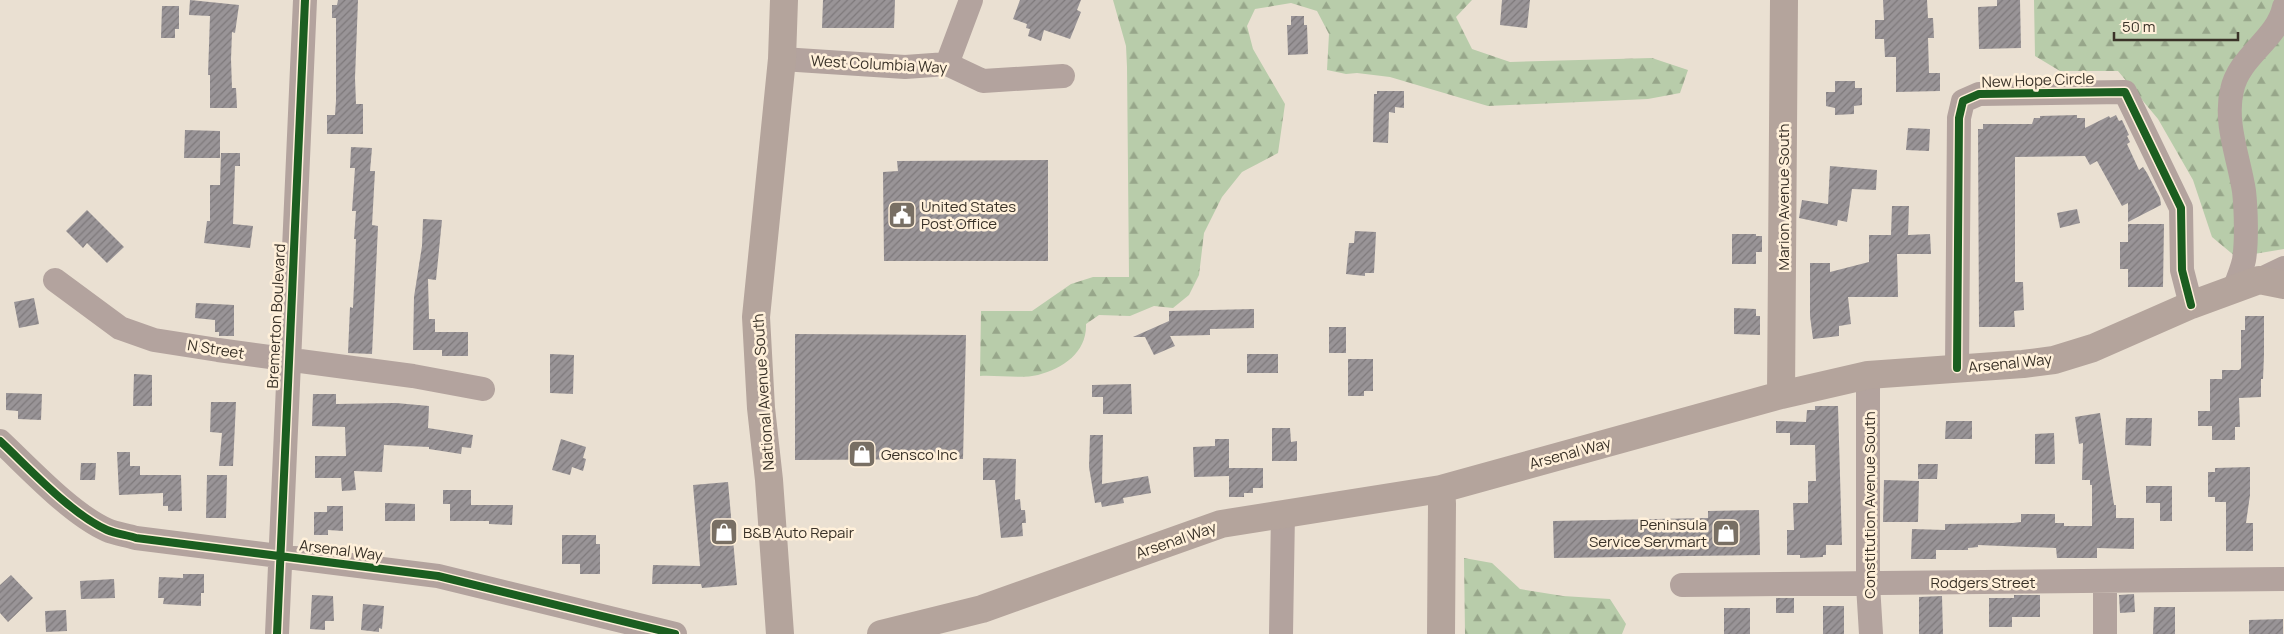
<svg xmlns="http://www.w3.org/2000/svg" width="2284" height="634" font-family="Manrope,sans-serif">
<defs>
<pattern id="forest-firs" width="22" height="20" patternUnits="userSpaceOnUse" patternTransform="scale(1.25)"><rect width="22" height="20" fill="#b8ccaa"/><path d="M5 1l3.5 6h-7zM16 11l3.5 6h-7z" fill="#97a68a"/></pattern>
<pattern id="building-hatch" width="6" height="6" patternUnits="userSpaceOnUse" patternTransform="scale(1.25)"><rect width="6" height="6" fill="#999497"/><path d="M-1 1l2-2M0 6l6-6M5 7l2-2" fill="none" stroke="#7e797b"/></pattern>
</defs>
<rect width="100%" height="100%" fill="#eae0d2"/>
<path fill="url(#forest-firs)" d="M1113,0h359l-16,17 16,32 38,13 142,-4 36,12 -8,23 -32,6 -160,7 -98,-29 -33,-4 -11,1 -19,-4 2,-36 -12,-23 -26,-8 -36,6 -8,17 6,23 32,55 -7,49 -36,19 -20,25 -18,36 -5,42 -10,20 -16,13 -19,-2 -24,10 -31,-1 -13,9c1,28 -22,44 -48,51 -16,4 -41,0 -58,1l1,-65h51l39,-27 22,-7h36l-2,-210 -1,-21z
M2034,0h250v249l-48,8 -24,-20 -19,-57 -35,-61 -40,-48h-58l-25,-15z
M1464,558l28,5 28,26 43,7 47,3 16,25 -4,10h-157z"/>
<path fill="url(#building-hatch)" d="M190,0l49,5 -4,28 -3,-1 -1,27 1,29h4l1,20h-27v-33h-2l2,-59 -21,-1z
M338,0h20l-3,78 1,26h7v30h-36v-19h8l1,-14v-83h-4v-13h5z
M823,0h72l-1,28h-72z
M1020,0h61l-4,10 4,2 -11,27 -26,-9 -3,11 -13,-5 2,-7 -4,-1 1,-4 -14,-5z
M1502,0h28l-3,28 -27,-3z
M1883,0h44l1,18h5l1,20h-6l1,35h11v18l-44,1v-35h-11l-1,-18h-9v-19h9z
M1997,0h23l1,48 -42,1 -1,-42 19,-1z
M162,6h17v23h-4v9h-14z
M1291,16h13v9h3l1,29 -20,1 -1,-30h4z
M1835,81h20v7h7v17l-8,1v8l-19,1v-7l-9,-2v-14h9z
M1377,91h27v17l-9,-1v6l-6,-1 -1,31 -15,-1 1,-48h3z
M2077,115v3h8v10l24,-12 1,2 6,-3 3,6 3,-1 7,15 -2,1 3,6 -3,2 12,26 4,-3 4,6 13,25 1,7 -33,17v-19l-6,3 -25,-45 -7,4 -5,-9 -70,1v125h8l1,28 -10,1 1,16h-36l-1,-198h5v-5h49l2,-6h6v-2z
M1908,128l22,1 -1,22 -23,-1z
M185,130l35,1v27h-36z
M351,147l21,1 -2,23h5l-3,54 6,1 -6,128 -24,-1 2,-46 3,1 3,-69h-2l2,-28h-4l3,-43h-5z
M221,153h19v13h-5l-2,58 20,2 -3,22 -46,-5 3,-22h3v-36h10z
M1048,160v101h-164l-1,-89 15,-1 -1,-10z
M1830,166l47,4 -1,20 -24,-1 -5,33 -9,-2 -1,6 -38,-8 3,-18 26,4z
M1892,206h17l-1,29 22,-1 1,20h-34l1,43h-50l3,27 -12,2v10l-26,3 -3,-23v-53h20v9l39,-10v-27h22z
M2077,209l3,14 -20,5 -3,-15z
M87,210l37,37 -17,16 -20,-20 -4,5 -17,-17z
M423,219l19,1 -6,60 -8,-1 1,40h6v13h33v24h-26v-6h-29l1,-53 8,-51z
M2128,224h36l-1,63h-35v-18h-8v-27h8z
M1355,231l21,1 -2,41h-9v3l-19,-2 3,-31h5z
M1732,234h24v2h6v16h-6v12h-24z
M34,298l5,26 -20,4 -5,-26z
M196,303l38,2v31h-15v-4h-4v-12l-20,-2z
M1734,308l22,1v7h4v19l-26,-1z
M1254,309v19l-44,1v6l-40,1 5,10 -21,9 -9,-18h-12l36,-16v-10z
M2245,316h19v39l-1,24h-2v18l-22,1 1,29h-5v13h-23v-14h-14v-15h12v-32h12v-9h17l2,-2v-38h4z
M1329,327h17v26h-17z
M795,334l171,1 -3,124 -168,1z
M550,354l24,1 -1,39 -23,-1z
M1247,354h31v19h-31z
M1348,359h25v32h-9v5h-16z
M134,374l18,1v31h-19z
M1131,384l1,30h-29v-17h-11v-12z
M6,393l36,1 -1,26 -23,-1v-8l-12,-1z
M313,394h23v10l60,-1 33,3 -1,22 45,7 -2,13 -9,-1 -1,7 -32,-5v-2l-45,-2 -2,27 -28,-1 2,19 -14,1 -1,-13h-26v-22h31l-1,-29 -33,-1z
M211,402h25l-3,64h-14l3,-33 -12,-1z
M1815,406h23l4,139h-16v10h-3v2l-23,1v-3h-13v-25h7l-1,-27h15v-22h8l-1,-36h-25v-12h-14v-12l30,1 1,-12h8z
M2100,413l14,92h2v13h18v31l-37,-1v10h-40l-1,-10 -78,-3v2l-10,1v2h-32v9h-25l1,-30 33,1v-6l68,-1 8,-1v-8h34v9h9v3h28v-41h-2v-5h-8l1,-37 -4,1 -4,-27z
M2126,418h26l-1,28 -26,-1z
M1946,421h26v18h-27z
M1272,428h18l1,14 6,-1v20h-25z
M2054,433l1,31h-20v-30z
M1090,435h13l-1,49 46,-8 3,17 -28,5 1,5 -22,4 -1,-5 -6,1 -6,-36z
M561,439l25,8 -3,11 3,1 -3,12 -11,-4 -2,8 -18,-5z
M1215,439h14v29h34v20h-10v5h-9v4h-15v-21l-35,1 -1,-30 22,-1z
M117,452h13v14h10v9h41l1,36h-14v-5h-5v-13l-44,2z
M983,458l33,1 -1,41 5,-1 1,11h4l1,13h-4l1,13 -22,2 -6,-58h-12z
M81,463h15l-1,17h-15z
M1918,464h20l-1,15h-19z
M2250,467v28l-4,28h7v28h-27v-49h-11v-5h-7v-25h7v-4z
M207,475h20l-1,43h-20z
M1884,480l35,1 -1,41h-35z
M728,482l9,103 -35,3 -1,-4h-49l1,-19 47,1 -7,-81z
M2146,486h26v35h-12v-18h-14z
M443,490h28v15h42l-1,20 -23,-1v-3h-39v-17h-7z
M385,503l30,1v17h-30z
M327,506h16v25l-15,-1v5h-14v-23h13z
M1759,510l1,45 -206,3 -1,-37 155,-3v-7z
M562,535h34v9h4v30h-20v-10h-18z
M183,574h21v19h-3v13l-38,-2 1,-6h-6l1,-21 24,1z
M11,575l22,23 -25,24 -8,-9v-28z
M114,579l1,19 -34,1 -1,-18z
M2134,594l1,18 -15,1 -1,-18z
M312,595l21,1 1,25h-9v9l-15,-1z
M2014,595h26v22h-28v10h-23v-29h25z
M1942,596l1,38h-24v-37z
M1776,598h18v15h-18z
M363,604l21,2 -2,23 -3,-1v4l-18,-2z
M1823,606h21v28h-21z
M2154,607h21v27h-22z
M1724,608h26v26h-26z
M66,610l1,21 -21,1 -1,-21z
M2283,619v15h-34v-14z"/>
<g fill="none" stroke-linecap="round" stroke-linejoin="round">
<path stroke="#b3a39e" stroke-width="24" d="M782,59l123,8 42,-3 36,17 80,-5
M947,64l24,-64
M55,280l65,48 34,12 64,10 195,26 70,13
M2259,280l25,-12
M2234,289c4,-10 8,-20 10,-29 3,-19 2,-51 0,-69 -5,-33 -20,-68 -12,-101 7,-34 45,-50 52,-83
M1957,368l2,-250 4,-17 16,-7 146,-2 56,116 1,62 9,35
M1868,375v210l3,49
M0,441c29,27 71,73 107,89 9,4 20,5 29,8l302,38 237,58
M2105,582v52
M1682,585l602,-6
M277,634l28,-634
M1281,634l2,-121"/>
<path stroke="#b4a49c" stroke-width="28" d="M1781,395l3,-395
M1441,489l1,15 -1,130
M780,634l-11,-154 -8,-72 -5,-91 26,-258 2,-59
M881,634l101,-25 239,-85 220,-35 340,-94 87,-20 155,-11 31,-4 39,-12 98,-43 68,-25 25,5"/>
<g stroke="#fff0da" stroke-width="11">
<path id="cycleway" d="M1957,368l2,-250 4,-17 16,-7 146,-2 56,116 1,62 9,35
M0,441c29,27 71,73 107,89 9,4 20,5 29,8l302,38 237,58
M277,634l28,-634"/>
</g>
<use href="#cycleway" stroke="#1b5e20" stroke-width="8"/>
</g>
<defs>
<g id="civic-square" transform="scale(1.4375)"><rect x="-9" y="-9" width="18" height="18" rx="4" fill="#786f64" stroke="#fff0da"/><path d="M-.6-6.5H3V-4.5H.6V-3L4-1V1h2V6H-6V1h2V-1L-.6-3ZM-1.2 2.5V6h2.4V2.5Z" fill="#fff"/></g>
<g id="shop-square" transform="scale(1.4375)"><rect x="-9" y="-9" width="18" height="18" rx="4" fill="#786f64" stroke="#fff0da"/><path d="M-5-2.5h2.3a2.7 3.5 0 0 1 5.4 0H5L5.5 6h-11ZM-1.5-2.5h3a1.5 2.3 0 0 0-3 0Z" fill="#fff"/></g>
</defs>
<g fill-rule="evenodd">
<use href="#civic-square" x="902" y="215"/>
<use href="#shop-square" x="862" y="454"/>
<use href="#shop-square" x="724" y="532"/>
<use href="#shop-square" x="1726" y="533"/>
</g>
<g text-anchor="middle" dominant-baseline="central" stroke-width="5" stroke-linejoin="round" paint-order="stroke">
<g font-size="15" fill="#3a3228" stroke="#fff0da">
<text transform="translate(879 64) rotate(3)">West Columbia Way</text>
<text transform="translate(2038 80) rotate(-2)">New Hope Circle</text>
<text transform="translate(1783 197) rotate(-90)">Marion Avenue South</text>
<text transform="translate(276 316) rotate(-87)">Bremerton Boulevard</text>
<text transform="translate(216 349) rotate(9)">N Street</text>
<text transform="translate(2010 363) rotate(-6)">Arsenal Way</text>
<text transform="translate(763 392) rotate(-94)">National Avenue South</text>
<text transform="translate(1570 453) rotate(-15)">Arsenal Way</text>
<text transform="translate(1869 505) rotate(-90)">Constitution Avenue South</text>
<text transform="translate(1176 540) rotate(-19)">Arsenal Way</text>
<text transform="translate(341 550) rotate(7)">Arsenal Way</text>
<text x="1983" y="582">Rodgers Street</text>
</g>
<g font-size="15" fill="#3a3228" stroke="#fff0da" text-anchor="start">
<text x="921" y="206">United States<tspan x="921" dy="17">Post Office</tspan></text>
<text x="881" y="454">Gensco Inc</text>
<text x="1707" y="524" text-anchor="end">Peninsula<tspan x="1707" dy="17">Service Servmart</tspan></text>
<text x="743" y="532">B&amp;B Auto Repair</text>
</g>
</g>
<path d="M2114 32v8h124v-8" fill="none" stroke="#3a3228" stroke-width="2.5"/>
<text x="2122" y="32" font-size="15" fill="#3a3228" stroke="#fff0da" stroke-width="4" paint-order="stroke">50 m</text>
</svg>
